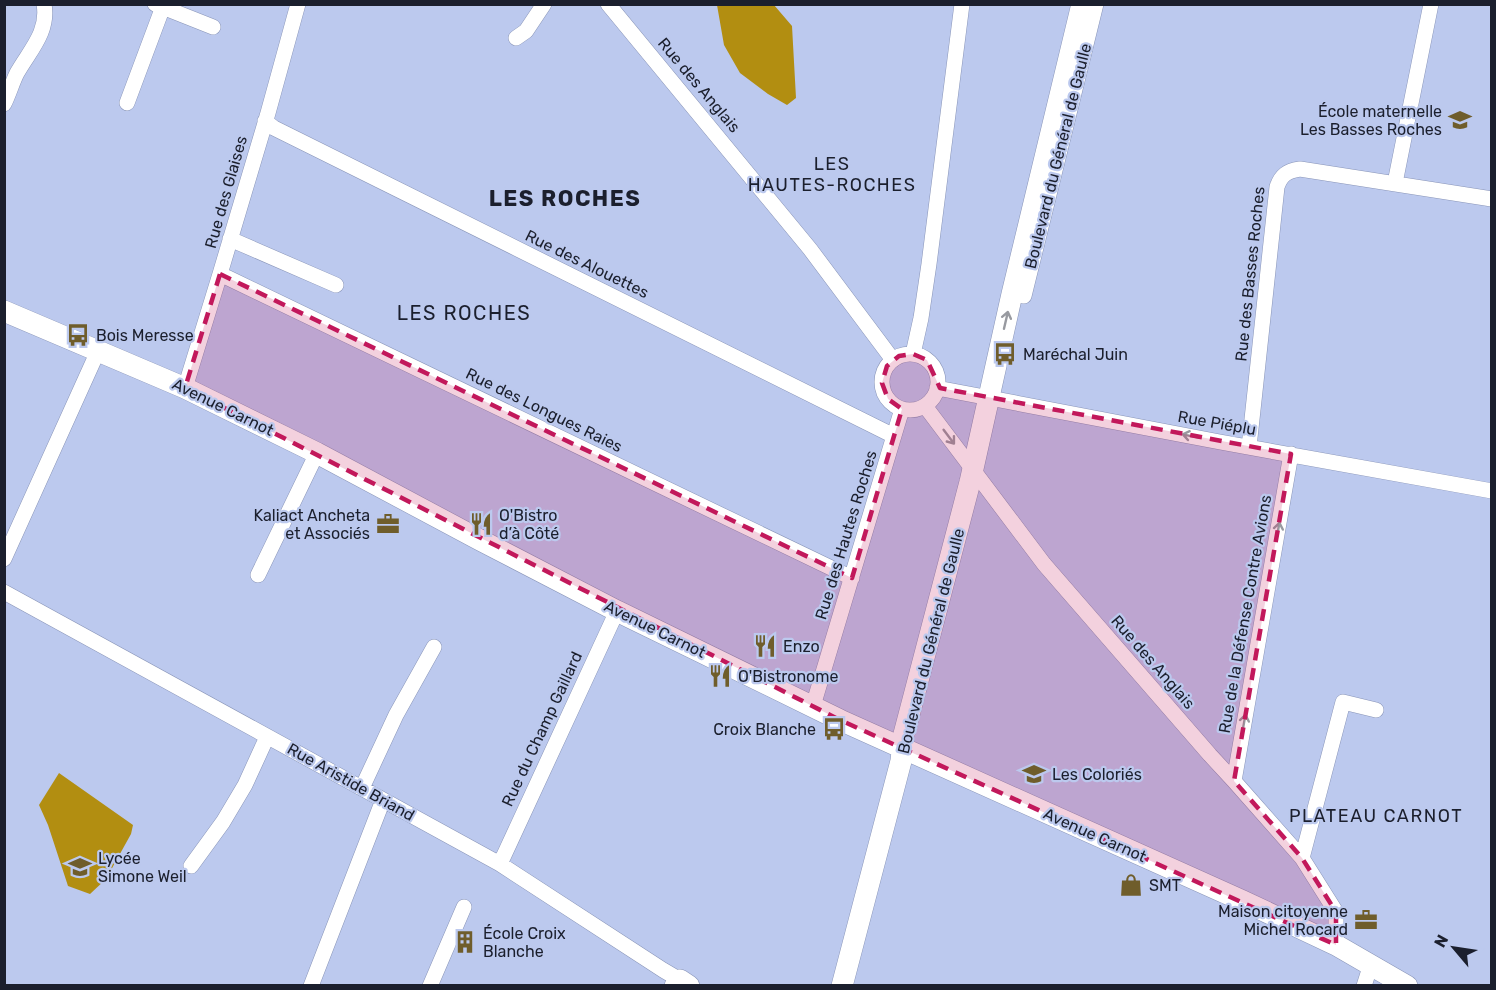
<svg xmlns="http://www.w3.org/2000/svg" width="1496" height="990" font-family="Rubik,sans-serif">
<rect width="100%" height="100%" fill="#bcc9ee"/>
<path fill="#b28e11" d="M717,5h57l18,21 4,72 -9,7 -19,-11 -28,-21 -16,-28z
M59,773l74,52 -2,9 -25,45 -16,15 -22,-8 -20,-61 -9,-20z"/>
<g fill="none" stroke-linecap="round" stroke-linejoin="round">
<g stroke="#8995b8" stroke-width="16">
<path id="street" d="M155,4l58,23
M608,4l202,245 83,111
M516,38l10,-7 18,-27
M127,103l37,-99
M4,104c5,-10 8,-21 13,-31 13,-23 32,-41 27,-69
M265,121l9,7 620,308
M1395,183l36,-179
M230,239l106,46
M220,274l632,304
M1012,294l12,2 72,-292
M913,354l8,-36 8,-54 33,-260
M882 382a28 28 0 1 1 56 0a28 28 0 1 1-56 0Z
M185,388l35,-114 48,-161 30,-109
M937,388l283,54 272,49
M925,406l119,158 166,191 24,26 68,77 34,54v33
M1249,447l28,-260c4,-12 10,-16 23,-18l192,30
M4,559l94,-208
M258,575l59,-122
M4,592l496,272 163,106 17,10
M813,706l89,-297
M1234,781l57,-327
M362,788l34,-73 38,-68
M1302,858l41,-156 33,8
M500,864l117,-253
M191,866l32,-44 22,-37 22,-48
M311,986l72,-186
M430,986l34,-79
M1364,986l7,-22"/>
</g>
<g stroke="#8995b8" stroke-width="22">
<path id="secondary" d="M4,311l181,77 132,65 163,87 137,71 223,109 403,181 93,44 71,41
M675,986l5,-6 9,6
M842,986l59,-225 3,-27 66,-252 42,-188 70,-290"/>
</g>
<use href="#street" stroke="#fff" stroke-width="15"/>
<use href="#secondary" stroke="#fff" stroke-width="21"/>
</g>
<defs><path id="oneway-shaft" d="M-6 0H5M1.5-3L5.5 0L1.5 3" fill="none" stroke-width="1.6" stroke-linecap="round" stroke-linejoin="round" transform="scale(1.5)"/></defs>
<g stroke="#989aa0">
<use href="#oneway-shaft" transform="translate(1006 320) rotate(-77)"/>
<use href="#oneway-shaft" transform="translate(1191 436) rotate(-169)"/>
<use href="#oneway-shaft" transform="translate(949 437) rotate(53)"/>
<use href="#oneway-shaft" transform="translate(1278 531) rotate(-80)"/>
<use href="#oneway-shaft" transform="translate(1244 723) rotate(-80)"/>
</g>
<path fill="#c2185b" fill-opacity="0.2" stroke="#c2185b" stroke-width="4.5" stroke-dasharray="12 8" stroke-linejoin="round" d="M220,274l632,304 50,-169 -14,-10 -6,-16 5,-17 12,-10 14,-2 14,6 13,28 351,66 -57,327 68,77 34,54v33l-496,-225 -655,-332z"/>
<defs>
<g id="school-bare" transform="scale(1.8)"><path d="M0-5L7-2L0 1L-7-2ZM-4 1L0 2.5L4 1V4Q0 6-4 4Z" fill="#6f5d2b" stroke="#bcc9ee" stroke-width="2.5" paint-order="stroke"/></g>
<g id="bus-bare" transform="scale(1.8)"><path d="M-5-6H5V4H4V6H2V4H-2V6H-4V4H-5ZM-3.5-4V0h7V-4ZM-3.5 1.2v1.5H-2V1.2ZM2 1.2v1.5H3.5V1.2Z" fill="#6f5d2b" stroke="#bcc9ee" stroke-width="2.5" paint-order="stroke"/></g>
<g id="office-bare" transform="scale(1.8)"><path d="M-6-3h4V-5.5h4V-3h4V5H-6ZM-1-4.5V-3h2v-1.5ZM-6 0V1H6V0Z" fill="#6f5d2b" stroke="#bcc9ee" stroke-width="2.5" paint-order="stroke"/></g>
<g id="restaurant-bare" transform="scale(1.8)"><path d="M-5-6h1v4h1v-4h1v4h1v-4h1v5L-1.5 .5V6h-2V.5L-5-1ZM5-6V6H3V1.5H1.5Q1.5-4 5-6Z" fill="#6f5d2b" stroke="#bcc9ee" stroke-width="2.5" paint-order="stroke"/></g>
<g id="shop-bare" transform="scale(1.8)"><path d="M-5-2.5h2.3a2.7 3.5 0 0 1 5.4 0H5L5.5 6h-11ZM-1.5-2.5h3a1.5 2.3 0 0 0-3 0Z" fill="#6f5d2b" stroke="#bcc9ee" stroke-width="2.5" paint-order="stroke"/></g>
<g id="building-bare" transform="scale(1.8)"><path d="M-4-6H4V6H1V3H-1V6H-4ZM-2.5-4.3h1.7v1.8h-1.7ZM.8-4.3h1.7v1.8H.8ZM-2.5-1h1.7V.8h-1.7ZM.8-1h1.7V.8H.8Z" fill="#6f5d2b" stroke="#bcc9ee" stroke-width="2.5" paint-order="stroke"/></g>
</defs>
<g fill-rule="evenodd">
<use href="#school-bare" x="1460" y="120"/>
<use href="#bus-bare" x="78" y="335"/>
<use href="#bus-bare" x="1005" y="354"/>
<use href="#office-bare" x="388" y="524"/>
<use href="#restaurant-bare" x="481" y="524"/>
<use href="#restaurant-bare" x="765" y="646"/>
<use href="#restaurant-bare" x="720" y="676"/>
<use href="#bus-bare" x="834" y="729"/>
<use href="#school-bare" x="1034" y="774"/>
<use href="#school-bare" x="80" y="867"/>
<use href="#shop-bare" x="1131" y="885"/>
<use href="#office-bare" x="1366" y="920"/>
<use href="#building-bare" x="465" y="942"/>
</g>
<g text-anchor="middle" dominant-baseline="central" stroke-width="4.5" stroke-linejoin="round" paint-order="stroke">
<g font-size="16" fill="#1b1f2d" stroke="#bcc9ee">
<text transform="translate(699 85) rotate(50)">Rue des Anglais</text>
<text transform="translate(1058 156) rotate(-76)">Boulevard du Général de Gaulle</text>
<text transform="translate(226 192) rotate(-74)">Rue des Glaises</text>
<text transform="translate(587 264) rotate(26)">Rue des Alouettes</text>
<text transform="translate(1250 274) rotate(-84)">Rue des Basses Roches</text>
<text transform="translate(223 407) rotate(26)">Avenue Carnot</text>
<text transform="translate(544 410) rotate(26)">Rue des Longues Raies</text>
<text transform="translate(1217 423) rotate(10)">Rue Piéplu</text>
<text transform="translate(846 535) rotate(-73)">Rue des Hautes Roches</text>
<text transform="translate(1245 614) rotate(-80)">Rue de la Défense Contre Avions</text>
<text transform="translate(655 629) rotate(26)">Avenue Carnot</text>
<text transform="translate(931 641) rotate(-76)">Boulevard du Général de Gaulle</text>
<text transform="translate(1153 662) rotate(49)">Rue des Anglais</text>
<text transform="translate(542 729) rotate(-65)">Rue du Champ Gaillard</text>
<text transform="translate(351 782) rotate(29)">Rue Aristide Briand</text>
<text transform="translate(1095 835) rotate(24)">Avenue Carnot</text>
</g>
<g font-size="16" fill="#1b1f2d" stroke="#bcc9ee" text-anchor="start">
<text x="1442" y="111" text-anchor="end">École maternelle<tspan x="1442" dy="18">Les Basses Roches</tspan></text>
<text x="96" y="335">Bois Meresse</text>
<text x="1023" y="354">Maréchal Juin</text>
<text x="370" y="515" text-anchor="end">Kaliact Ancheta<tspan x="370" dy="18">et Associés</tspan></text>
<text x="499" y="515">O'Bistro<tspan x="499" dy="18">d’à Côté</tspan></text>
<text x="783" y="646">Enzo</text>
<text x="738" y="676">O'Bistronome</text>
<text x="816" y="729" text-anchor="end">Croix Blanche</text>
<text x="1052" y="774">Les Coloriés</text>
<text x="98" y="858">Lycée<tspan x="98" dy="18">Simone Weil</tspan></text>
<text x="1149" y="885">SMT</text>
<text x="1348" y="911" text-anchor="end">Maison citoyenne<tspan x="1348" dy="18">Michel Rocard</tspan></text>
<text x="483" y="933">École Croix<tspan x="483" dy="18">Blanche</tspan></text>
</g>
<g font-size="18" letter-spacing="1.5" fill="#1b1f2d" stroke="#bcc9ee">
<text x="832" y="164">LES<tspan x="832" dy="21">HAUTES-ROCHES</tspan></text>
<text x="1376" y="816">PLATEAU CARNOT</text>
</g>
<g font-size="20" letter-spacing="1.5" fill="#1b1f2d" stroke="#bcc9ee">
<text x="464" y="313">LES ROCHES</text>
</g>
<g font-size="22" font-weight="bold" letter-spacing="1.5" fill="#1b1f2d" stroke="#bcc9ee">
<text x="565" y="198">LES ROCHES</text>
</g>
</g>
<rect width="1496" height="990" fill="none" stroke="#1b1f2d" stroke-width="12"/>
<g transform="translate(1454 948) rotate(299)" stroke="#bcc9ee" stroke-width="4.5" paint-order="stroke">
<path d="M0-4.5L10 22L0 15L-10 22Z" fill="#1b1f2d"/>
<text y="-9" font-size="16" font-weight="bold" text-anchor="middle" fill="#1b1f2d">N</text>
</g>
</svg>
